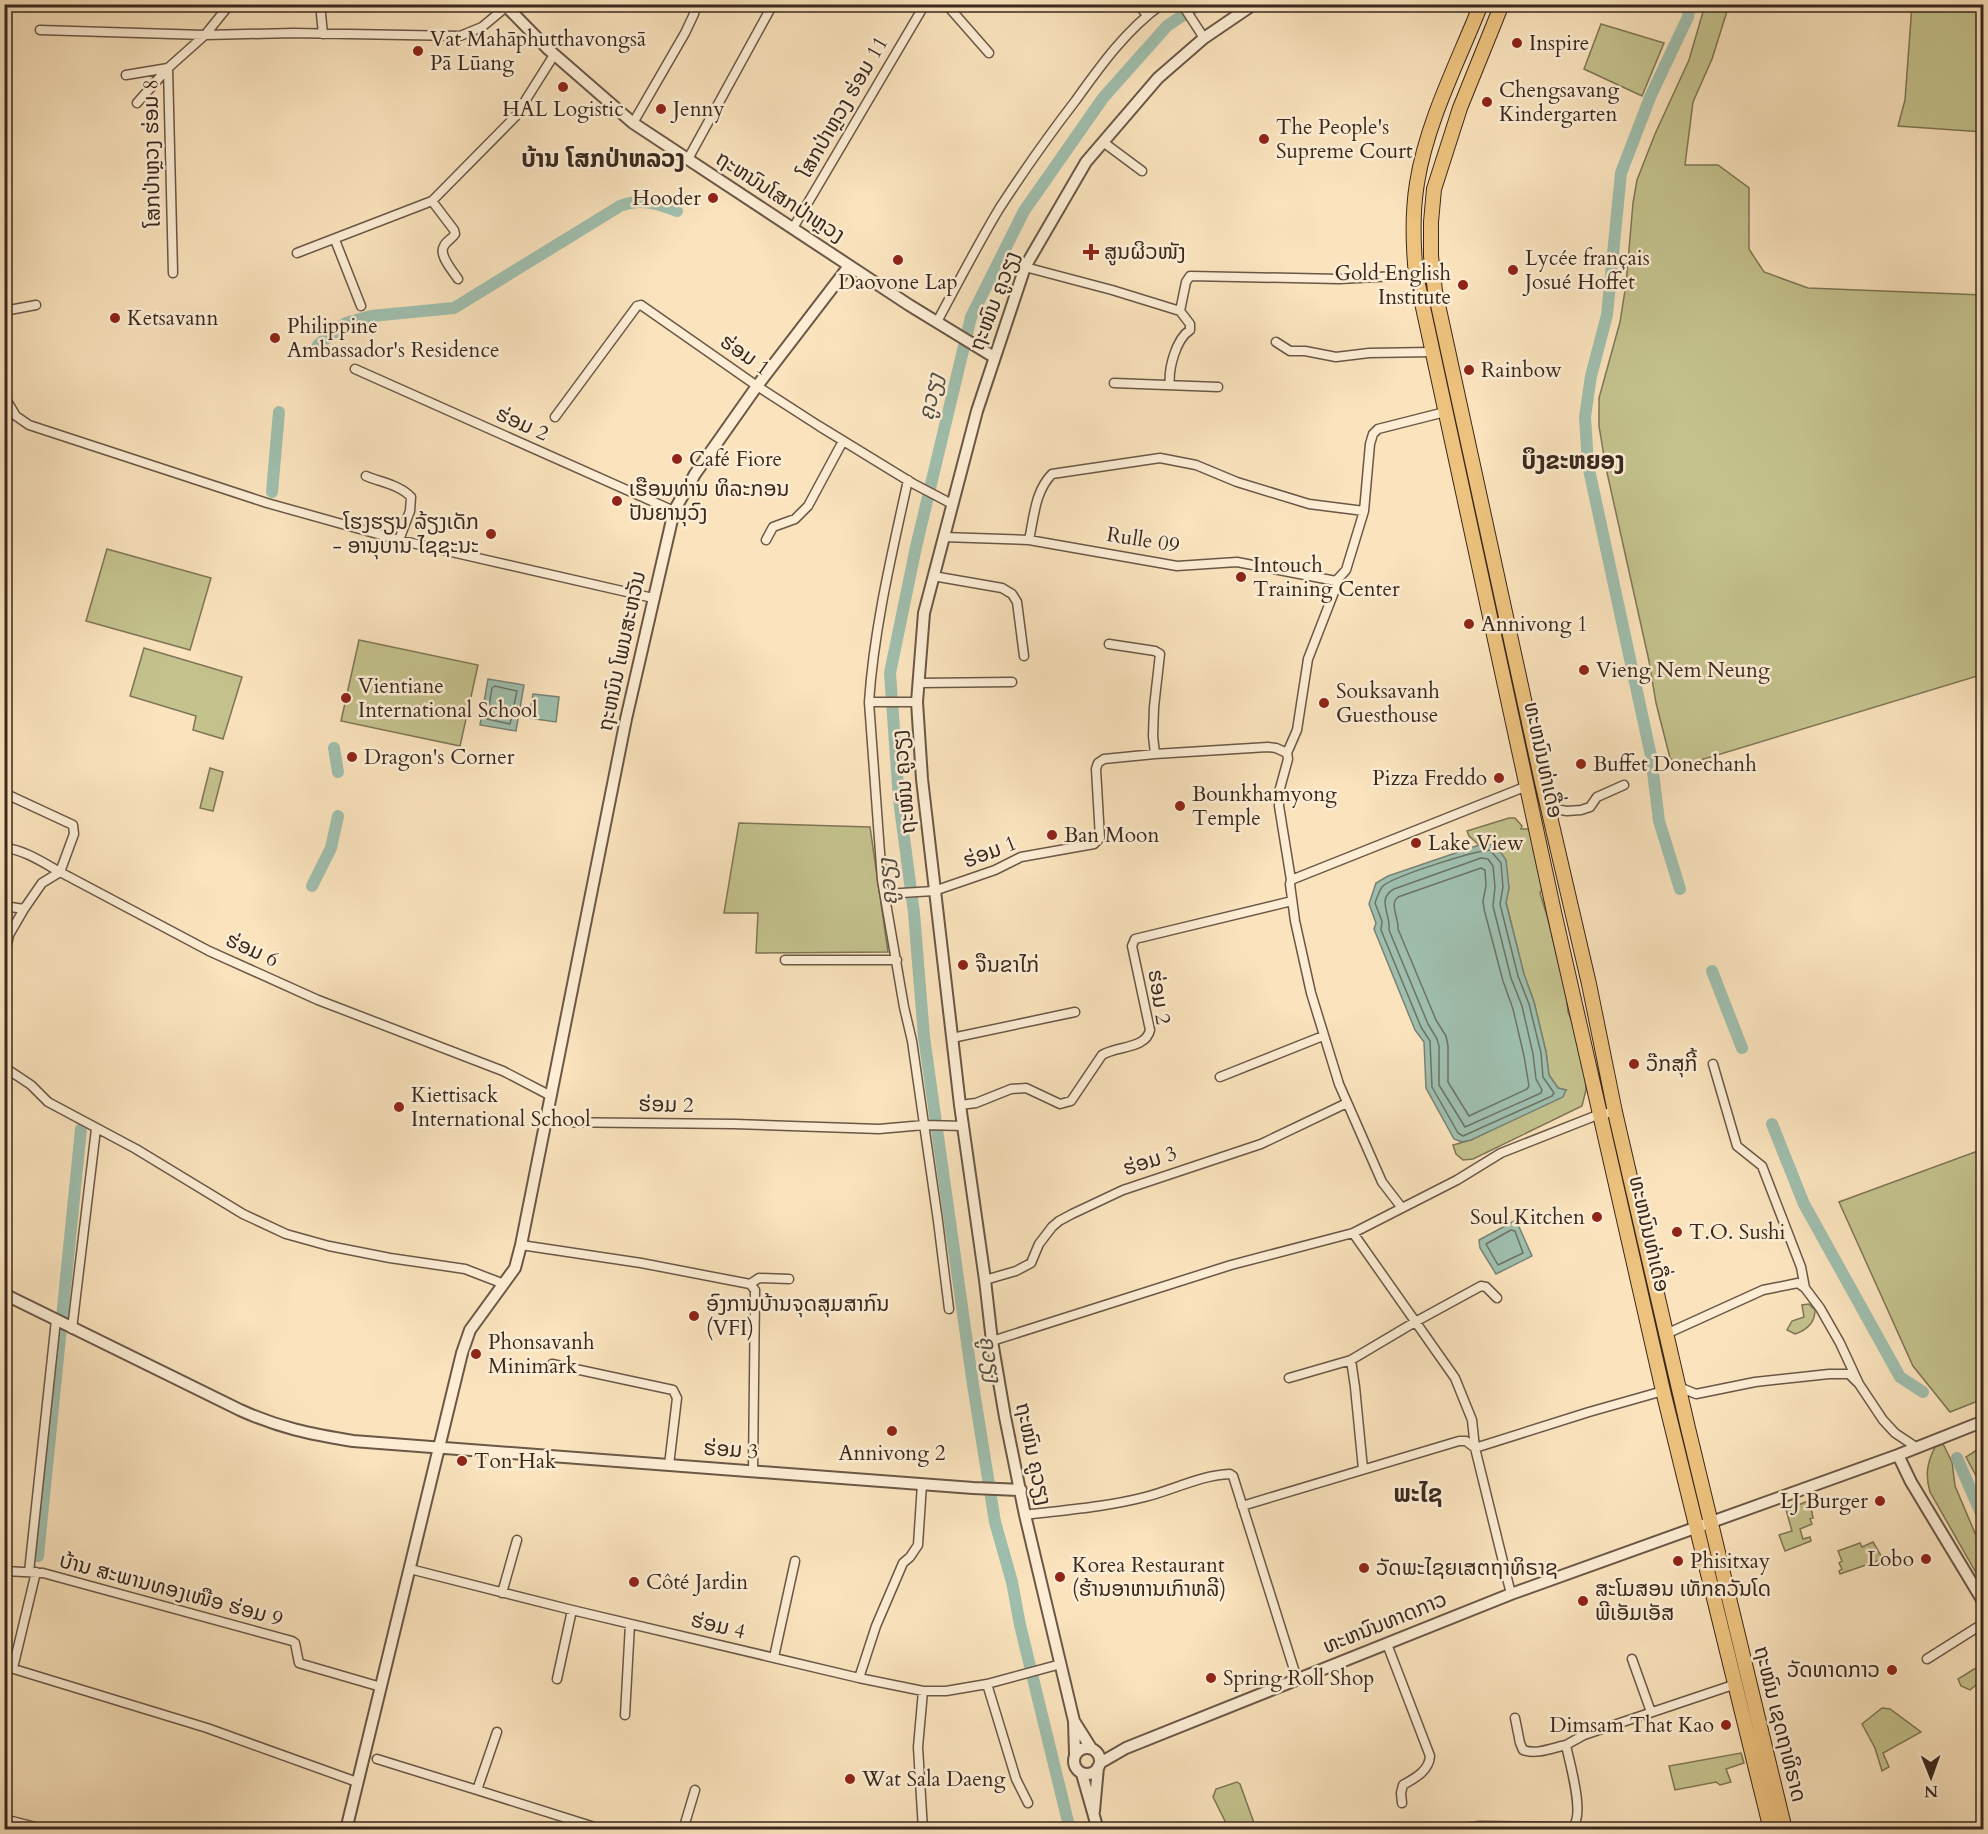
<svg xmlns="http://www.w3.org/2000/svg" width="1988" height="1834" font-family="Cardo,'Noto Sans Lao',serif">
<rect width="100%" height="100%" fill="#fae3bd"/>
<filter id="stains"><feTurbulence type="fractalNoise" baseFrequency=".00333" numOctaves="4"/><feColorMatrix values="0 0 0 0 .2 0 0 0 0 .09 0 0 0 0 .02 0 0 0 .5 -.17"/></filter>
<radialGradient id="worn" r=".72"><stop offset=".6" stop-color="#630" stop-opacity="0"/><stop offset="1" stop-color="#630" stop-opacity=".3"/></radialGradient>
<path fill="#c4c28d" stroke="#7f7556" stroke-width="1.5" d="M1705,5h24l-17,54 -19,43 -8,63h33l31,23v61l15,23 44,16 175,7 1,379 -303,92 -11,-8 -14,-55 -7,-42 -43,-193 -7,-42v-28l21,-76 6,-38 7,-81 4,-23 18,-46 34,-74z
M1912,5h71v127l-85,-6 7,-26z
M1601,24l63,19 -22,53 -58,-27z
M107,549l104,29 -21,72 -104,-29z
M359,640l119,25 -18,81 -119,-25z
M144,648l98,29 -19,62 -30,-9 3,-14 -66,-20z
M210,768l13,4 -10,39 -13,-3z
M1509,818h6l7,8 -1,3h10l12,59 -3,5 8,26 18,75 2,18 6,14 11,47 1,17 -4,16 -109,53 -10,1 -7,-6 -3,-9 18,-5 95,-50 -8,-2 -9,-13 -3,-23 -12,-50 -10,-27 -18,-73 3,-15 -14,-43 -16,1 -10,-9 -2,-5z
M739,823l131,4 18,125 -132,1 2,-40h-34z
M1983,1149v250l-33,13 -37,-46 -74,-164z
M1809,1304l6,6c0,13 -8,20 -20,24l-8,-4 5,-9 12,-4 -2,-12z
M1983,1439v50l-17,-32 14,-9z
M1943,1444l9,18 3,24 28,66v33l-53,-93c-5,-17 -3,-29 5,-45z
M1808,1501l3,6 2,11 -3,1 2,5 -12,5 3,10 7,-2 1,4 -26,10 -6,-16 13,-4 -6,-21z
M1873,1542l10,17 -43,15 -1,-3 3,-2 -3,-6 3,-2 -4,-10 22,-8 2,4z
M1974,1669h9v24l-7,-8 -6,5 -9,-4 -3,-7z
M1882,1708l8,1 31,23 -38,21 6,14 -7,4 -7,-23 -13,-24z
M1741,1753l3,10 -18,6 5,13 -11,3 -4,-3 -41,8 -6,-24z
M1237,1782l3,2 14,39 -11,6h-14l-16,-32 3,-8z"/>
<path fill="#9fbead" stroke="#778274" stroke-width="1.5" d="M488,679l36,6 -8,46 -36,-6z
M533,694l26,3 -3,25 -27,-4z
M1495,844l11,16 3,28 -3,15 18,71 10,28 12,50 3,23 9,13 8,2 -3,7 -92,43 -9,2 -8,-3 -28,-51 -2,-46 -9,-12 -41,-101 2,-6 -7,-19 7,-21 12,-7 91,-31z
M1516,1220l16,36 -36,18 -16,-26 -1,-8z"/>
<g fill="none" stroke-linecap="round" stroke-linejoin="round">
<path stroke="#6c7366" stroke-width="1.5" d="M495,686l22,5 -7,33 -23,-5 5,-31z
M1490,850l11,13 2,24 -3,17 18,72 11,28 12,49 2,24 11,16 -2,3 -89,40 -5,-3 -26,-46 -2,-46 -9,-14 -40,-97 1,-9 -7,-18c2,-5 4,-13 8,-17 11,-10 91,-35 107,-36z
M1481,858l7,1 5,7 2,21 -2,19 18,72 11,28 11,48 3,25 6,11 -1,3 -76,34 -26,-42v-39l-2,-7 -9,-15 -39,-94c2,-16 -13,-31 5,-41z
M1481,868l4,2 1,16 -3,15 1,8 19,72 10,28 11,47 5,30 -2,3 -58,27 -21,-34v-36l-2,-10 -10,-16 -38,-91c1,-11 -9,-25 0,-32z
M1511,1230l4,1 8,22 -25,12 -12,-21z"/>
<path stroke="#9fbead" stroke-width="12" d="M318,345l28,-22 25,-7 83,-8 166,-102c20,-8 37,-3 57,5
M272,492l7,-80
M334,748l4,24
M312,886l19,-38 7,-32
M1680,889l-21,-68 -8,-65 -63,-291 -3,-48 6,-41 16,-61 14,-142 30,-78 37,-78 2,-13
M1712,971l30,77
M1772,1124l32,80 96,173 23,15
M1957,1458l27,62
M38,1556l43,-427
M1070,1830l-50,-205 -8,-43 -17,-60 -22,-137 -49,-348 -10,-124 -15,-113 -9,-127 26,-126 55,-230 53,-106 79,-113 64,-72 33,-22"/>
<g stroke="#6a5746" stroke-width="11">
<path id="minor" d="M320,4l3,30
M946,4l43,49
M1138,4l9,11
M1182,4l22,34
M40,30l165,5 25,-31
M126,75l42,-7
M137,103l31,-35
M633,123l52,-90 9,-19 2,-10
M1103,142l39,29
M688,159l85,-155
M432,201l22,29 1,4c-3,5 -9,7 -11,12 -6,9 9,25 14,33
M793,228l132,-224
M335,240l26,66
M297,253l135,-52 83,-84 39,-62
M1025,267l87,23 68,21
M173,273l-5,-205 37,-33 88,-2 167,3 22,-9 24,-20
M4,311l32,-6
M937,322c20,-38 40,-76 62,-113 24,-37 50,-74 77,-109 25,-35 50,-70 86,-96
M1276,342l14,9h15l31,6 33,-4 63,-1
M355,369l319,142
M1114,383l104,4
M1170,385c-2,-16 6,-46 20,-55v-6l-10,-13 6,-29 4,-6 149,3 77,-4
M4,396l12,20 13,9 238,78 132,37 254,58
M555,417l82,-111 4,-1 116,81 62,40 93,57 40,21
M366,476c14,6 34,9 45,21l-1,14 -11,29
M908,480c-16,73 -34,148 -39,222l13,178 22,127 8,34 26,180 11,88
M943,537l86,3 148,26 60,-4 99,19
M766,540l7,-13 22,-8 13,-13 35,-65
M1029,540c5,-23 6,-49 23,-66l108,-16 36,7 41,17 72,22 55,7
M933,576l69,12 10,6 5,8 7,54
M1109,644l46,7 5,3 -6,53 -1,29 2,18
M919,683l93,-1
M869,702h48
M4,793l69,32 1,9 -14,38 149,79 109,49 185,71 48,25
M1549,808l18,3 14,-1 9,-3 7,-10 27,-12
M4,848c19,1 40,15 56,24l-18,11 -18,26 -15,26 -5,23
M1291,880l236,-94
M885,894l49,-3 61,-21 26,-13 73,-13 6,-6 -4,-69 2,-6 6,-4 51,-5 113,-7 8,1 11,5
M4,906l20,3
M785,960h112
M952,1038l123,-26
M1713,1064l24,82 25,20 39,101 4,21 15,20 20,35 19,41 24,36 12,13 21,14
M4,1067l27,18 17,17 88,47 107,65 43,20 43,12 61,12 75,11 39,15
M1220,1077l103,-41
M960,1105l16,-2 35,-14 15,-1 34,16 11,-3 31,-46c14,-9 44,-6 48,-25l-18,-84 3,-7 157,-38
M547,1122l188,2 144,5 45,-4 40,1
M1402,1208l-20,-26 -43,-98 -28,-91 -16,-72 -5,-37 1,-4 -12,-74v-14l9,-33 -1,-6 10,-23 11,-71 28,-72v-6l10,-11 18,-59 6,-67 3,-10 5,-5 67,-17
M1353,1233l102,145 17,42 3,28 36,146
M521,1245l120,18 109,21 5,6 -2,181
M985,1280l31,-9 15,-8 8,-19 13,-17 7,-6 13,-7 51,-24 138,-46 86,-41
M750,1284l9,-6 30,1
M72,1329l24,-200
M1666,1334l97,-44 35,-7 7,5
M992,1341l239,-76 122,-32 104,-53 44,-27 99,-39 15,-2
M1351,1360l4,27 8,82
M552,1364l121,26 4,8 -8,67
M1289,1378l62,-18 64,-38 66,-36 5,1 11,11
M1679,1387l17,7 59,-12 74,-8h20l8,8
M1242,1506l217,-65h7l9,7 114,-36 74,-21
M1025,1515c40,-5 81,-8 120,-18 28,-7 56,-22 85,-23l3,2 64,203
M410,1569l162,41 287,68 64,13h23l41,-7 74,-20
M4,1571l39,2 249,68 3,2 4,20 3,1 79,23
M29,1572l27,-252
M502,1593l15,-53
M1387,1644l43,112c-1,15 -15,22 -27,29l-2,8 1,10
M774,1657l21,-96
M1632,1659l19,53
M1927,1659l57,-36
M4,1666l203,62 150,54
M13,1668l23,-96
M859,1678l17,-52 27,-63 7,-6 8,-12 4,-61
M557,1679l15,-69
M987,1684l29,95 12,24
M625,1715l5,-91
M1515,1718l5,25 3,7c14,5 29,-2 43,-5
M497,1732l-20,58 127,40
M377,1759l100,31
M4,1819l43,11
M683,1830l12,-40
M923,1830l-5,-83 5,-56
M1440,1830l40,-4 92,1c14,-10 -3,-66 -6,-82l18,-10 152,-51"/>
</g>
<g stroke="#6a5746" stroke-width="14">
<path id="tertiary" d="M504,4l44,45 85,74 276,182 85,52
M4,1294l236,116c40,18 70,24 113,31l620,47 48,2
M1898,1455l13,27 73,121
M1074,1721l17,27
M1074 1761a13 13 0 1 1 26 0a13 13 0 1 1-26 0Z
M1075,1754l-1,-33 -49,-206 -20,-98 -13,-76 -7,-61 -25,-175 -38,-326 -5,-77 7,-89 53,-202 48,-144 61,-105 72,-84 46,-40 50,-34
M1100,1763l26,-15 385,-154 387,-139 86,-34
M1082,1774l16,56
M1094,1811l4,-44
M346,1830l116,-477 8,-23 45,-62 6,-23 105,-526 48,-208 21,-37 62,-88 92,-120"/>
</g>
<g stroke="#3a281e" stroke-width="16">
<path id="primary" d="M1481,4c-23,58 -54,117 -64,179 -5,31 -4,62 -1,92l138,637 109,479 108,439
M1502,4l-42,104 -26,81 -3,33v34l4,35 107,491 47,202 26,128 73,316 97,402"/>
</g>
<use href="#minor" stroke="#fcedd4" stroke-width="8"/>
<use href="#tertiary" stroke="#fcedd4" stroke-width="10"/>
<use href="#primary" stroke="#edc27e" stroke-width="14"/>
</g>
<g fill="#8f2418" stroke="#fcedd4" stroke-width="2">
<circle cx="1517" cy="43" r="6"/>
<circle cx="418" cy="51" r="6"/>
<circle cx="563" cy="87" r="6"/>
<circle cx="1487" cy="102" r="6"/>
<circle cx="661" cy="109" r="6"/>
<circle cx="1264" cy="139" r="6"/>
<circle cx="713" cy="198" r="6"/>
<path d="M1088 243h6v6h6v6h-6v6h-6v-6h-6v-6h6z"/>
<circle cx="898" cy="260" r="6"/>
<circle cx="1513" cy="270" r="6"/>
<circle cx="1463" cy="285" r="6"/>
<circle cx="115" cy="318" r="6"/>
<circle cx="275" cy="338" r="6"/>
<circle cx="1469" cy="370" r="6"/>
<circle cx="677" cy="459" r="6"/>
<circle cx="617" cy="501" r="6"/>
<circle cx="491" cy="534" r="6"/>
<circle cx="1241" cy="577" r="6"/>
<circle cx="1469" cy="624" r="6"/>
<circle cx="1584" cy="670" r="6"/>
<circle cx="346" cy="698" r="6"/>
<circle cx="1324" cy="703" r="6"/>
<circle cx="352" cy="757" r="6"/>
<circle cx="1581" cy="764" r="6"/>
<circle cx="1499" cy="778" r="6"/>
<circle cx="1180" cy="806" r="6"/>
<circle cx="1052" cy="835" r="6"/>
<circle cx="1416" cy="843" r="6"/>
<circle cx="963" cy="965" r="6"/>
<circle cx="1634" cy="1064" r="6"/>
<circle cx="399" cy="1107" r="6"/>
<circle cx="1597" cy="1217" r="6"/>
<circle cx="1677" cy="1232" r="6"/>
<circle cx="694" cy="1316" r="6"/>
<circle cx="476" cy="1354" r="6"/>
<circle cx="892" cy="1431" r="6"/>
<circle cx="462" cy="1461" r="6"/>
<circle cx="1880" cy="1501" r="6"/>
<circle cx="1926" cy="1559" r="6"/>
<circle cx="1678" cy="1561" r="6"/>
<circle cx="1364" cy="1568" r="6"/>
<circle cx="1060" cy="1577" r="6"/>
<circle cx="634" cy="1582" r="6"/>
<circle cx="1583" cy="1601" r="6"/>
<circle cx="1892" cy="1670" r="6"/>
<circle cx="1211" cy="1678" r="6"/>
<circle cx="1726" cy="1725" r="6"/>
<circle cx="850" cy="1779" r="6"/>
</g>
<g text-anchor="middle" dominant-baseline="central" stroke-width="5" stroke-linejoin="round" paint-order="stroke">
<g font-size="21" fill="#3a281e" stroke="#fcedd4" text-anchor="start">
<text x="430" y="39">Vat Mahāphutthavongsā<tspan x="430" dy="24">Pā Lūang</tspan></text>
<text x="1529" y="43">Inspire</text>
<text x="1499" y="90">Chengsavang<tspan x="1499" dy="24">Kindergarten</tspan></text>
<text x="563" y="109" text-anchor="middle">HAL Logistic</text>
<text x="673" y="109">Jenny</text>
<text x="1276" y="127">The People's<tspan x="1276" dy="24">Supreme Court</tspan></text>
<text x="701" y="198" text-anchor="end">Hooder</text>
<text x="1104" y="252">ສູນຜິວໜັງ</text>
<text x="1525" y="258">Lycée français<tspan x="1525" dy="24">Josué Hoffet</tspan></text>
<text x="1451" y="273" text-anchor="end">Gold English<tspan x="1451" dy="24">Institute</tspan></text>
<text x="898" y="282" text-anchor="middle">Daovone Lap</text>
<text x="127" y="318">Ketsavann</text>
<text x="287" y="326">Philippine<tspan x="287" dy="24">Ambassador's Residence</tspan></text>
<text x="1481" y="370">Rainbow</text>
<text x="689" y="459">Café Fiore</text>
<text x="629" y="489">ເຮືອນທ່ານ ທິລະກອນ<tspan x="629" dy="24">ປັນຍານຸວົງ</tspan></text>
<text x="479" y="522" text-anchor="end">ໂຮງຮຽນ ລ້ຽງເດັກ<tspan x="479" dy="24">- ອານຸບານ ໄຊຊະນະ</tspan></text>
<text x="1253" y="565">Intouch<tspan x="1253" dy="24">Training Center</tspan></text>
<text x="1481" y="624">Annivong 1</text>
<text x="1596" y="670">Vieng Nem Neung</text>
<text x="358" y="686">Vientiane<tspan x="358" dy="24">International School</tspan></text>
<text x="1336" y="691">Souksavanh<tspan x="1336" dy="24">Guesthouse</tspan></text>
<text x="364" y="757">Dragon's Corner</text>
<text x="1593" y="764">Buffet Donechanh</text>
<text x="1487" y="778" text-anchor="end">Pizza Freddo</text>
<text x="1192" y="794">Bounkhamyong<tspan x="1192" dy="24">Temple</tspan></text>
<text x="1064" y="835">Ban Moon</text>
<text x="1428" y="843">Lake View</text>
<text x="975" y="965">ຈືນຂາໄກ່</text>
<text x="1646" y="1064">ວ໊ກສຸກີ້</text>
<text x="411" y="1095">Kiettisack<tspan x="411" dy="24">International School</tspan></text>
<text x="1585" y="1217" text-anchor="end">Soul Kitchen</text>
<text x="1689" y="1232">T.O. Sushi</text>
<text x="706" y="1304">ອົງການບ້ານຈຸດສຸມສາກົນ<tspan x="706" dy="24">(VFI)</tspan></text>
<text x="488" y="1342">Phonsavanh<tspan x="488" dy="24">Minimark</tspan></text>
<text x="892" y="1453" text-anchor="middle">Annivong 2</text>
<text x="474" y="1461">Ton Hak</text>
<text x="1868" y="1501" text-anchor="end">LJ Burger</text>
<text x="1914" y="1559" text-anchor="end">Lobo</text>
<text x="1690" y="1561">Phisitxay</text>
<text x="1072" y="1565">Korea Restaurant<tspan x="1072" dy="24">(ຮ້ານອາຫານເກົາຫລີ)</tspan></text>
<text x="1376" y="1568">ວັດພະໄຊຍເສຕຖາທິຣາຊ</text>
<text x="646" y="1582">Côté Jardin</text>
<text x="1595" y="1589">ສະໂມສອນ ເທັກຄວັນໂດ<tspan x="1595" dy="24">ພີເອັມເອັສ</tspan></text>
<text x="1880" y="1670" text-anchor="end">ວັດທາດກາວ</text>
<text x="1223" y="1678">Spring Roll Shop</text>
<text x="1714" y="1725" text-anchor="end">Dimsam That Kao</text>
<text x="862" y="1779">Wat Sala Daeng</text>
</g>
<g font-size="21" fill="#3a281e" stroke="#fcedd4">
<text transform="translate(843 107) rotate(-60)">ໂສກປ່າຫຼວງ ຮ່ອມ 11</text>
<text transform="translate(152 153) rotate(-91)">ໂສກປ່າຫຼວງ ຮ່ອມ 8</text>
<text transform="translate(780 197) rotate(33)">ຖະຫນົນໂສກປ່າຫຼວງ</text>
<text transform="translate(995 301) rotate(-69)">ຖະໜົນ ຄູວຽງ</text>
<text transform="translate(745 355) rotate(35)">ຮ່ອມ 1</text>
<text transform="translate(522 424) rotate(24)">ຮ່ອມ 2</text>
<text transform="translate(1143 540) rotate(9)">Rulle 09</text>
<text transform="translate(622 651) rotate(-78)">ຖະຫນົນ ໂພນສະຫວັນ</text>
<text transform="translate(1543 760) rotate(78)">ທະຫນົນທ່າເດື່ອ</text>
<text transform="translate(904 782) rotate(-95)">ຖະໜົນ ຄູວຽງ</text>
<text transform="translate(990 852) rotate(-21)">ຮ່ອມ 1</text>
<text transform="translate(252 950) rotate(24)">ຮ່ອມ 6</text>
<text transform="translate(1159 997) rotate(81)">ຮ່ອມ 2</text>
<text transform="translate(666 1105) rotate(1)">ຮ່ອມ 2</text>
<text transform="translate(1150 1161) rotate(-18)">ຮ່ອມ 3</text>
<text transform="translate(1649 1234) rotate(77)">ທະຫນົນທ່າເດື່ອ</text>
<text transform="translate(731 1450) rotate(4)">ຮ່ອມ 3</text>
<text transform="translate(1033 1454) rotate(78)">ຖະໜົນ ຄູວຽງ</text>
<text transform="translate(171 1590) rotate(15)">ບ້ານ ສະພານທອງເໜືອ ຮ່ອມ 9</text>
<text transform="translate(1385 1623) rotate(-22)">ທະຫນົນທາດກາວ</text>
<text transform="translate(718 1626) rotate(13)">ຮ່ອມ 4</text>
<text transform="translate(1780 1724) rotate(76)">ຖະໜົນ ເຊດຖາທິຣາດ</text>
</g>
<g font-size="22" font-style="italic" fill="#534e42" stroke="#fcedd4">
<text transform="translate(931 397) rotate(-77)">ຄູວຽງ</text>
<text transform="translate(888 882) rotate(-95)">ຄູວຽງ</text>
<text transform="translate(990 1359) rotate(82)">ຄູວຽງ</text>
</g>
<g font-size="24" font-weight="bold" fill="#3a281e" stroke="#fcedd4">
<text x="603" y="159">ບ້ານ ໂສກປ່າຫລວງ</text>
<text x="1573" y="461">ບຶງຂະຫຍອງ</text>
<text x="1418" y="1494">ພະໄຊ</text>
</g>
</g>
<rect width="1988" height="1834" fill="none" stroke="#fae3bd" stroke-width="24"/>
<rect x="6" y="6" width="1976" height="1822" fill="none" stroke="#3a281e" stroke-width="3"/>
<rect x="12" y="12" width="1964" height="1810" fill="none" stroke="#3a281e" stroke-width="1.5"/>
<g transform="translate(1931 1777) rotate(179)" stroke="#fcedd4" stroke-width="4.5" paint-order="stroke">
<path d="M0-4.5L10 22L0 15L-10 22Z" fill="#3a281e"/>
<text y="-9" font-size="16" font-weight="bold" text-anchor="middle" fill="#3a281e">N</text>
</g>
<rect width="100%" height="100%" filter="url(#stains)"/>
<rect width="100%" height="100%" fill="url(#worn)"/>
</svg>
